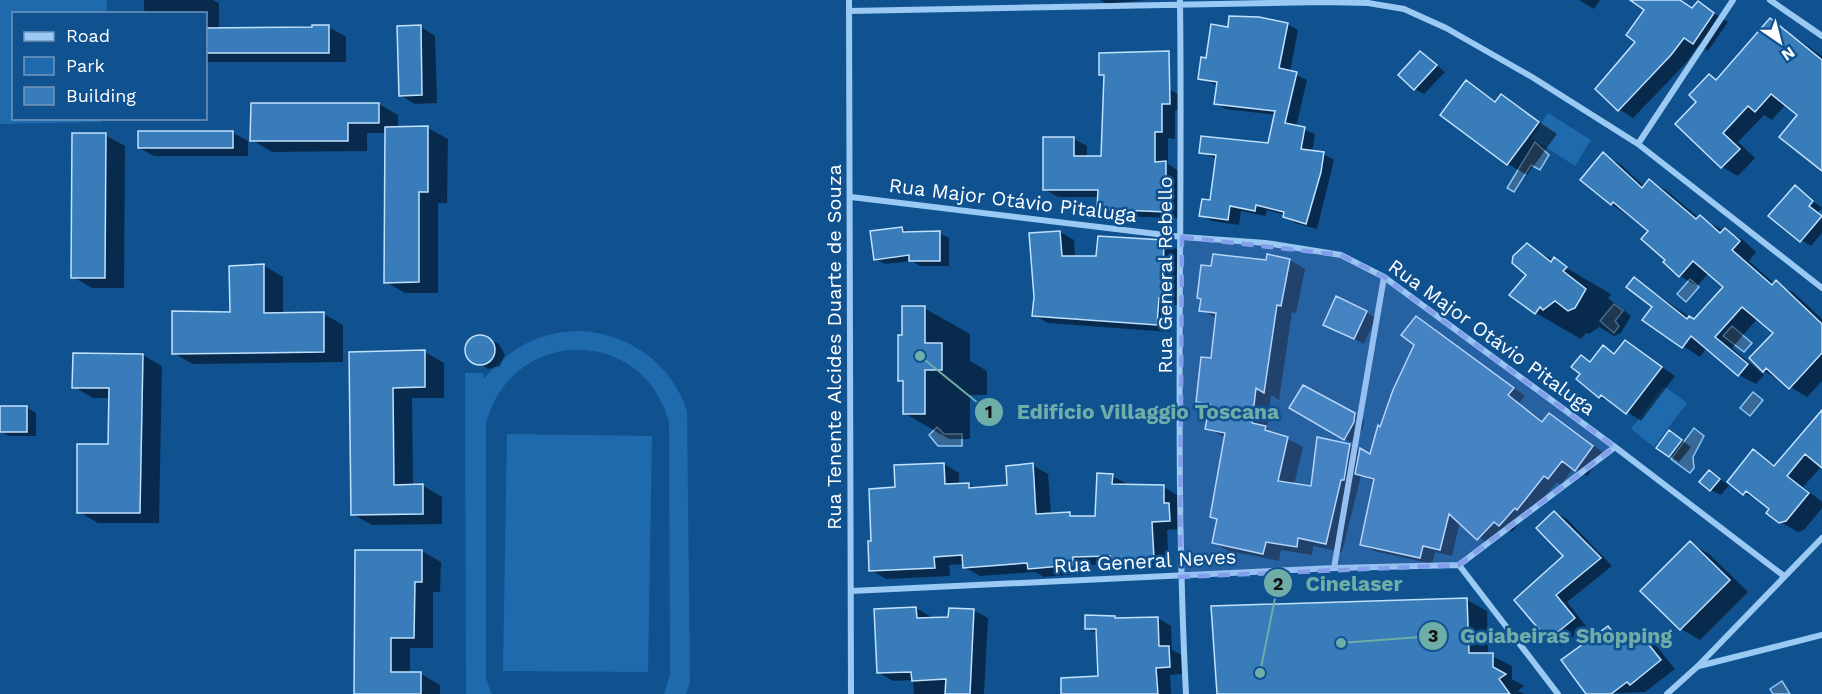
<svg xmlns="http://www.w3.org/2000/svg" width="1822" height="694" font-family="'Work Sans',sans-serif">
<rect width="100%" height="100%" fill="#105290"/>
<path fill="#1e6aad" d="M0,0h107l-1,13 -92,1v104h88v4l-102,2z
M1548,113l43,27 -16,26 -43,-28z
M580,331c50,3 91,32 107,80l3,271 -4,12h-22l6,-19 -1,-253c-26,-97 -157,-96 -183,1v256l6,15h-26l-1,-321h18l1,6c24,-31 57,-48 96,-48z
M1664,386l23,17 -33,44 -23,-18z
M507,434l145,2 -4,236 -145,-1z"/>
<path fill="#386997" stroke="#8bc5f6" stroke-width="1.5" d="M1535,142l14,13 -9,15 -9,-5 -17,27 -7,-4z
M1690,279l9,8 -13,15 -9,-8z
M1614,304l9,7 -8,10 4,5 -5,7 -14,-12z
M1732,326l20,17 -8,9 -21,-16z
M1753,392l10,8 -13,16 -10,-8z
M937,427l7,7h18v12h-24l-9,-11z
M1694,428l10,8 -11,21 1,11 -4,5 -19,-14z
M1782,681l8,13h-17l-3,-5z"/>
<path fill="#0007" d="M144,0h69l6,3v26l110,-2 17,10v25h-140v-48h-57l-5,-4z
M1100,0h46l-39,4z
M1579,0h21l-6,9z
M1632,0h48l14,9 4,-6 30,19 -20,29 -9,-6 -13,18 -53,55 -14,-9 27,-100z
M1770,20l52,36v112l-23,-54 -13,-10 -14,16 -8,-5 -26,27 17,16 -17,18 -16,-9 -24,-65 12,-26 7,5z
M1287,24l11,6 -8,42 17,8 -11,47 19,7 -3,18 11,2 11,6 -17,69 -22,-6 -10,-8 -18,-5 -2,6 -24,-5 -2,14 -27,-4 -11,-6 10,-13 6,-43 -16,-7 68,-7 7,-30 -50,-6 -11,-6 3,-17 -18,-8 8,-19 22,-31z
M421,27l14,9 2,67 -22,1 -15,-9z
M1421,53l24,19 -21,22 -9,-5z
M1101,74l68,15 14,8 -1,14 -7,-1v29l-7,-1v26l11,7 1,47 -68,-2 -13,-8v-11h-41l-14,-8 30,-50 13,7v12h15l3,-81z
M1467,82l30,20 4,-6 56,38 -30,41 -19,-11z
M379,104l19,11v13h30l20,11 -1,64h-9v90h-33l-19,-11v-149h-19v18l-95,1 -20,-12z
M233,133l15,8v15h-94l-15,-8z
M105,135l20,11 -1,142h-32l-19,-11z
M1603,154l17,10 25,23 5,-6 17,10 32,27 44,22 13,12 -7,9 26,23 18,8 29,27v62l-15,16 -43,-26 11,-38 -17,-15 -26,30 32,27 -8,9 -17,-9 -32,-28 -7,10 -56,-37 10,-13 -19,-28 60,42 30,-34 -16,-14 -12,13 -17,-10 -30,-45 -39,-27z
M1795,187l27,21 -4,4 4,4v17l-11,13 -10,-6z
M902,228l8,5h29l10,5v28h-29l-8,-5 -27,3 -9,-5z
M1060,232l14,8 1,18h23l1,-20 65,4 14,8 -1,36 3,2v17h-7l-3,27 -122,-9 -14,-8z
M1527,245l84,49 -3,4 23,18 -10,17 -7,3 -15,-9 -10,7 -3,-1 -5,6 -45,-26 -25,-19 17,-19 -14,-18z
M1290,260l15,9 -9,44 -4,-1 -13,88 -8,-5 -4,33 36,19 -9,38 19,3 36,-43 22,11 57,-131 97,71 -6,7 25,19 5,-7 55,38 -17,23 -14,-8 -12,17 -4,-3 -28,34 -2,-2 -15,18 -7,-4 -16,17 -29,-23 -8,34 -17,-4 -3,12 -58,-13 -12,-7 13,-62 -14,-6 -19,76 -29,-6 -1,9 -31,-5 -2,11 -50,-10 -15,-8 4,-23 -7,-4 15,-78 -19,-10 4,-19 -14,-8 15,-41 4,-42 -15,-8 1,-10 -4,-3 15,-29z
M263,265l20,12v37h41l19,11v37l-150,2 -20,-11 59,-40z
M924,308l46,26v27l17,10v24h-17v44h-21l-45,-26v-29l-5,-3 5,-44z
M1366,312l10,6 -12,26 -30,-15z
M481,336l18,8 6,11 -5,11 -12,3 -20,-13 -2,-8 7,-10z
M1626,342l49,34 -34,45 -27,-18 -15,-6 -17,-23v-17l10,5 12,-15 12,7z
M425,352l19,11v35h-32l1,88 9,-1 20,12v27l-70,1 -20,-11 -1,-161z
M143,355l19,11 -3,157h-61l-19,-11 31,-66v-48h-17l-19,-11z
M0,407h26l10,6v23h-27l-9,-5z
M1292,407l63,7 9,5 -1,9 -9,16z
M1822,412v54l-19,21 19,15v6l-18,22 -6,2 -18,-10 -18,-20 -18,-9 9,-42 24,15z
M1679,438l12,9 -12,15 -9,-6z
M944,464l15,9v12l10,-1 7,5 33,-3 23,-21 16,9 3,41 18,-2 8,5h19l16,-42 16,8 36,3 15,9v14l5,3v16l-17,1 2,37 -42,3 -9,-6 -30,1v8l-44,4 -9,-5 -55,4 -16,-9v-3l-15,1 1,11 -64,3 -15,-9 2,-27 23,-54z
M1709,472l20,13 -8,10 -10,-5z
M1555,512l12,7 45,47 -45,36 19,24 -25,20 -12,-7 -33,-39 49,-44z
M1690,543l19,11 39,38 -48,48 -19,-11z
M422,551l19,11 -1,30h-7v56h-23v26h11l19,11v9h-84z
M1467,600l20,11 1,43 24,12v13l12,7 -6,5 6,3h-306l-5,-87z
M916,608l14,8v3l20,-1 23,-8 15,8 -4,76h-70l-1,-14 -20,1 -14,-8z
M1114,617l5,3 39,-2 13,8 1,24 10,5 1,19 -13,1 1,19h-108l37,-16 -2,-44 -12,-6z
M1608,627l19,15 11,-9 15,9 22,27 -30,23 -57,2z"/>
<path fill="#387cb9" stroke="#c1e1fd" stroke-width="1.5" d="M1630,0h50l12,8 6,-7 16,12 -21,31 -9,-6 -13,17 -53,56 -23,-22 40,-47 -9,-7 18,-25z
M1229,16l30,1 29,6 -9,45 18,4 -12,51 20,4 -4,22 23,3 -3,20 -15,52 -23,-7 1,-5 -28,-7 -1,6 -25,-5 -2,14 -29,-4 3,-17 8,1 6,-45 -17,-2 2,-17 67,7 7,-32 -61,-7 3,-22 -19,-3 3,-22 5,1 5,-34 17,3z
M1770,18l52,42v111l-43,-34 18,-22 -26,-21 -16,18 -7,-6 -25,27 17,16 -19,19 -46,-44 21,-22 -7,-7 20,-21 7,6z
M312,25h17v28h-123v-25l106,-1z
M421,25l1,70 -23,1 -2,-70z
M1169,51l1,53h-8v28h-7v30l11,-1v28h3l-2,23 -70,-3 1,-19h-55v-53h31v19h27l3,-81h-5v-22z
M1420,51l17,14 -23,25 -16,-15z
M1466,80l29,22 6,-8 38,28 -32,43 -67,-50z
M251,103h128v20h-31v18h-98z
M428,126v66h-9v90l-35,1 1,-156z
M138,131h95v17h-95z
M72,133h34l-1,145h-34z
M1603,152l39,36 7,-9 47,40 4,-4 20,18 5,-5 15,13 -8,9 40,35 4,-5 46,44v29l-33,36 -23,-21 -3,4 -14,-14 24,-25 -31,-26 -27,30 33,27 -10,12 -47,-40 -9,12 -40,-28 10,-13 -26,-20 8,-10 53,42 2,-3 5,3 29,-32 -30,-26 -14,16 -16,-15 2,-2 -24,-21 7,-8 -35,-29 -2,3 -31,-25z
M1795,185l18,16 -4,5 13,10 -22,26 -32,-26z
M902,227l1,5 37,-1v30h-31v-6l-35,5 -4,-29z
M1060,231l2,25h34l2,-20 66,4 -1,39h4l-1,19h-7l-2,27 -125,-9 2,-19 -5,-64z
M1527,243l24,19 3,-5 13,10 -4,4 23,18 -11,19 -7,3 -13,-10 -12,9 -3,-3 -5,7 -26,-19 17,-20 -14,-12 1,-7z
M1213,254l53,6 1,-6 23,5 -9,47 -4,-1 -13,88 -8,-5 -4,35 14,3 -1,4 23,7 -10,44 33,5 6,-49 33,7 -6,36h-3l-15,64 -28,-6 -1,9 -31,-5 -3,12 -51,-11 5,-24 -7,-2 15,-84 -20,-4 5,-25 -14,-2 5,-45 10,1 5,-45 -17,-2 2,-12 -4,-1 4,-33 10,1z
M264,264v49l60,-1v40l-152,2v-43l58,1 -1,-46z
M1336,296l31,15 -13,28 -31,-14z
M902,306h23v37h17v27h-17v44h-22v-33h-5v-46h4z
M1416,316l98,72 -6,7 34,27 7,-9 44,33 -18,25 -13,-10 -14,18 -4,-3 -27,34 -2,-2 -16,18 -5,-4 -17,18 -28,-26 -9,36 -17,-4 -3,12 -60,-13 14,-66 -19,-5 5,-26 10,6 8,-29 2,2 13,-37 21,-45 -13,-10z
M465 350a15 15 0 1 1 30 0a15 15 0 1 1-30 0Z
M1625,340l37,27 -36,47 -25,-19 -2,3 -23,-19 4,-5 -9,-7 10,-12 9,7 13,-17 11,9z
M425,350v37l-32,1 1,97 29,-1v30l-72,1 -2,-163z
M73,353l70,1 -3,159h-63v-69h31l1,-56h-37z
M1303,385l52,28 -1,9 -10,18 -55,-32z
M0,406h27v26h-27z
M1822,410v58l-17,-14 -18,22 22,17 -23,28 -7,2 -13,-10 3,-4 -23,-18 -3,4 -16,-13 26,-33 21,17z
M1669,430l13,10 -13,17 -13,-9z
M944,463l1,21 24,-1v5l38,-3 -1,-19 27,-3 3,51 34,-2v4h25l2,-43 16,1 -1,10 52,1v18h5l1,18 -18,1 2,37 -44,3v-6l-37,1v8l-45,4 -1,-6 -64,5 -1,-13 -28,2 1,11 -66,3 -1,-30h3l-2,-52 26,-2 -1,-22z
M1709,470l11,9 -10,12 -11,-9z
M1554,511l47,47 -45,37 19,23 -27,22 -34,-40 49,-44 -27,-28z
M1690,541l40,39 -50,50 -40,-39z
M355,550h67v32h-7l-1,56h-23v34h30v22h-67z
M1467,598l2,55h24v14l13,7 -7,5 11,15h-293l-6,-88z
M916,607l1,11 31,-1 1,-9 25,1 -4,85h-25l1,-15 -34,2 -1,-9 -34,1 -3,-64z
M1085,615l30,1v2l43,-1 1,29h10l1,21 -14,1 2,26h-97v-16l37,-2 -2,-47h-11z
M1608,626l14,18 16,-13 23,29 -31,25 -3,-3 -16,12h-25l-25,-34z"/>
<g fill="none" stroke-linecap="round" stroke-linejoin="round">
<path stroke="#9ac9f3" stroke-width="6" d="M849,0l2,694
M1770,0l52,36
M1180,1c3,231 -6,462 6,693
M849,11l474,-9 45,1 36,6 42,19 86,49 106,67 184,144
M1638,144l95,-144
M851,197l331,40 84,6 75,12 43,22 231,170 169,129
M1459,565l156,-118
M1334,568l50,-291
M851,591l483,-23 125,-3 99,129
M1699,666l123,-31
M1667,694l31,-28 124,-128"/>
</g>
<path fill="#839eea" fill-opacity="0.2" stroke="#839eea" stroke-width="4.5" stroke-dasharray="12 8" stroke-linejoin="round" d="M1182,237l159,18 43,22 231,170 -156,118 -279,12z"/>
<g text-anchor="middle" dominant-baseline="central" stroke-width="5" stroke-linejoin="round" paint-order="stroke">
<g font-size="20" fill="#fff" stroke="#105290">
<text transform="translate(1013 200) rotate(7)">Rua Major Otávio Pitaluga</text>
<text transform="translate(1165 275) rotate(-90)">Rua General Rebello</text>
<text transform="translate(1492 337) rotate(36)">Rua Major Otávio Pitaluga</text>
<text transform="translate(834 347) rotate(-90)">Rua Tenente Alcides Duarte de Souza</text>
<text transform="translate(1145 561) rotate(-3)">Rua General Neves</text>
</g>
</g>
<path fill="none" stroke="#6fada8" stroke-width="2" d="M920 356L989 412M1260 673L1278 583M1341 643L1433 636"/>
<g fill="#6fada8" stroke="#105290" stroke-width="2">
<circle cx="920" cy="356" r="6"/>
<circle cx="1260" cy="673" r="6"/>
<circle cx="1341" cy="643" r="6"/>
<circle cx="989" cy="412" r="15"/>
<circle cx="1278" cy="583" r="15"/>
<circle cx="1433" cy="636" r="15"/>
</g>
<g font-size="18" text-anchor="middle" font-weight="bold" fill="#111">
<text x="989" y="418">1</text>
<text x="1278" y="590">2</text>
<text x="1433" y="642">3</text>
</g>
<g font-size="21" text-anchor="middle" font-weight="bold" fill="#6fada8" stroke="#105290" stroke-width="5" stroke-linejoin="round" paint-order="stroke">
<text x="1148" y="419">Edifício Villaggio Toscana</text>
<text x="1354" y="591">Cinelaser</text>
<text x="1566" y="643">Goiabeiras Shopping</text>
</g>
<rect x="12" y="12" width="195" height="108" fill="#105290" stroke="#7097bc" stroke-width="1.5"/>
<rect x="24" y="32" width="30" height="9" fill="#9ac9f3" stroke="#7097bc" stroke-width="1.5"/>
<text x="66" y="42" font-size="18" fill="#ffffff">Road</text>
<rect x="24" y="57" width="30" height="18" fill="#1e6aad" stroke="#7097bc" stroke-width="1.5"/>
<text x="66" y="72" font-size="18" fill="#ffffff">Park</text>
<rect x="24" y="87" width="30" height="18" fill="#387cb9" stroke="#7097bc" stroke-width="1.5"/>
<text x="66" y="102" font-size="18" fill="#ffffff">Building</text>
<g transform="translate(1780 42) rotate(145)" stroke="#105290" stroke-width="4.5" paint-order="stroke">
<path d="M0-4.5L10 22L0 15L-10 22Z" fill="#ffffff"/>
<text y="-9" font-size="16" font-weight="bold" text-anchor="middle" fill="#ffffff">N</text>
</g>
</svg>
